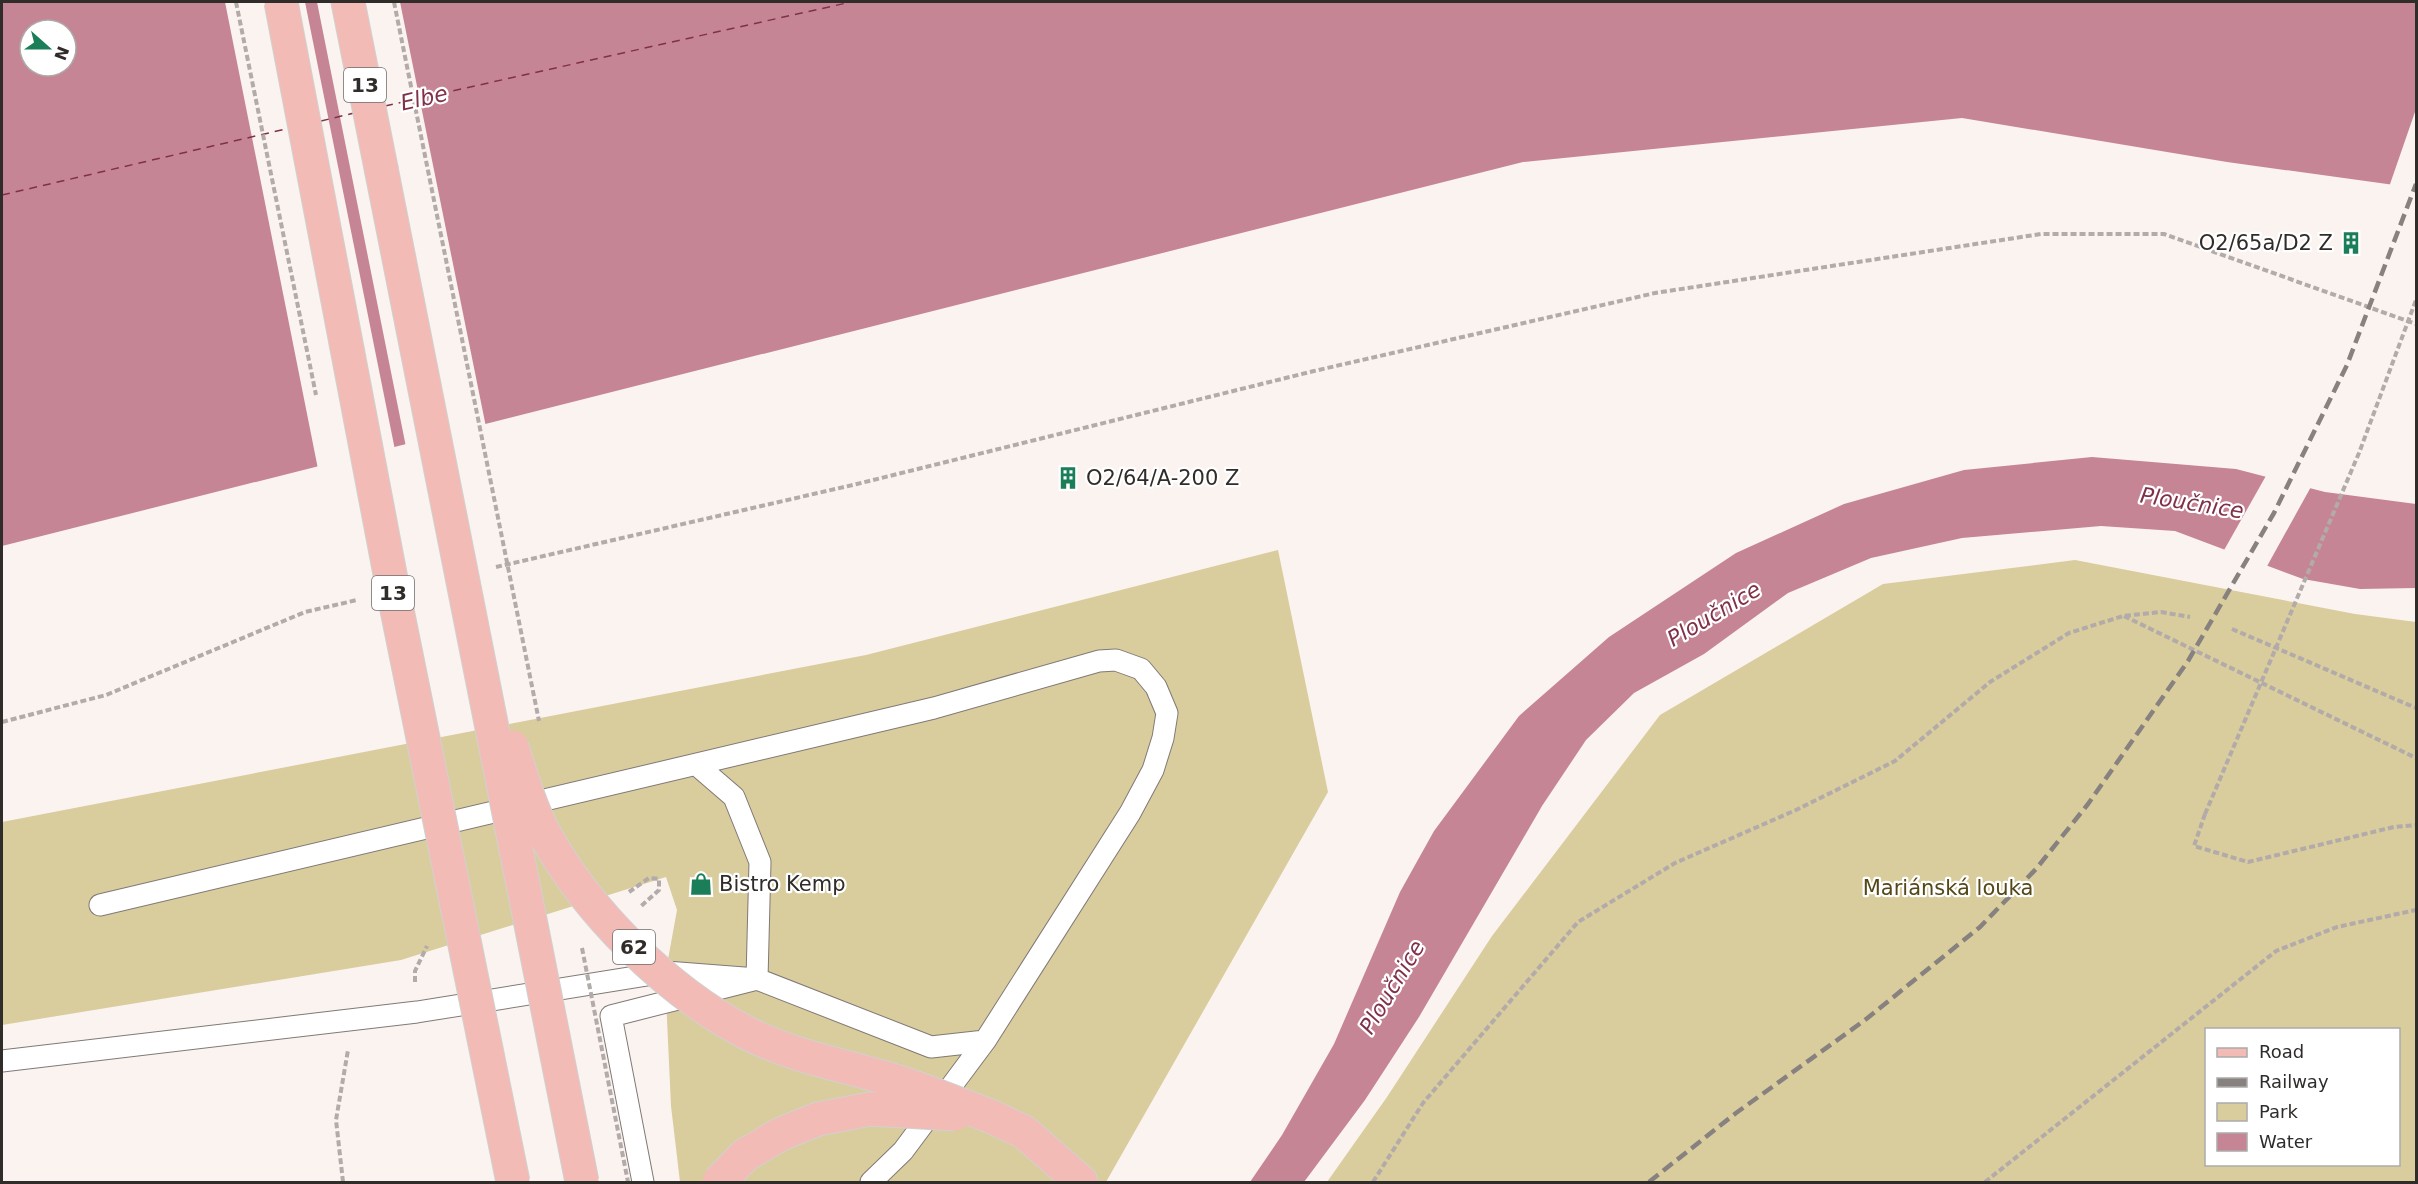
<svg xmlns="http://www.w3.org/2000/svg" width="2418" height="1184" font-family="'DejaVu Sans',sans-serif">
<rect width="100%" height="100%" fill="#fbf3f0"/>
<path fill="#d9cc9d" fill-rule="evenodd" d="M1278,550l50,242 -222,390h-426l-9,-76 -6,-130 12,-66 -11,-33 -265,83 -399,65v-203l864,-167z
M2075,560l280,54 61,8v560h-1089l60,-85 105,-161 168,-221 223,-131zM2206,1030h192v134h-192z"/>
<path fill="#c68595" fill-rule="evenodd" d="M2,2h2414v186l-189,-26 -265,-44 -439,44 -1521,384zM30,30h36v36h-36z
M2092,457l144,12 89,23 91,12v84l-56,1 -57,-10 -128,-48 -74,-5 -139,12 -91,20 -83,35 -84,61 -70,39 -48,47 -44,66 -123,211 -54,83 -61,82h-54l32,-47 52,-91 66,-152 34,-61 85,-115 90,-79 127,-84 108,-49 120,-34z"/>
<path fill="#fbf3f0" d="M225,2h80l90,448 -77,19z
M317,2h83l86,425 -80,20z
M2416,109v82l-27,-4z
M2267,474l45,11 -46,83 -43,-16z"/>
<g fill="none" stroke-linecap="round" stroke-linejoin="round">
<path stroke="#80314a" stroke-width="1.5" stroke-dasharray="8 6" stroke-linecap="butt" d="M385,106l466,-104
M321,121l33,-8
M2,195l288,-67"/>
<g stroke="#807976" stroke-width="23">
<path id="lane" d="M100,905l834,-197 165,-47 17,-1 25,9 15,18 11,26 -4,25 -10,32 -23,43 -145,228 -82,110 -32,31
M2,1061l415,-49 249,-40 91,7 174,68 54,-6
M643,1182l-32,-166 146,-37 3,-117 -26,-65 -36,-31"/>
</g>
<g stroke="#d1d1d0" stroke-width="35">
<path id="primary" d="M348,2l33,166
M990,1116l34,16 57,50"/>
</g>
<path stroke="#b2aba9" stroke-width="4" stroke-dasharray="6 3" stroke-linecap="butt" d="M496,567l361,-83 457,-113 341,-78 386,-59h123l252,90
M2124,616l292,142
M2232,629l184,79
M2,722l104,-27 199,-83 52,-12
M2205,814l-11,32 54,16 146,-35 22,-2
M629,892l20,-14 10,1v11l-18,16
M415,982v-11l12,-25
M343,1182l-7,-62 12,-70
M1373,1182l50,-79 155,-181 97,-59 121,-53 99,-49 95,-79 79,-49 54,-17 38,-4 29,5
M1985,1182l291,-231 61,-24 79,-17"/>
<use href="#lane" stroke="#fff" stroke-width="21"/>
<use href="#primary" stroke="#f2bbb6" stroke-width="33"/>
<path stroke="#87827f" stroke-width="4.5" stroke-dasharray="12 6" stroke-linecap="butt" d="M1649,1182l87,-69 129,-93 115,-93 56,-58 52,-65 100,-143 86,-148 73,-148 69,-181"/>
<g stroke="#d1d1d0" stroke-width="35" stroke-linecap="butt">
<path id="primary-bridge" d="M281,2l113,593 119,587
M381,168l201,1014
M512,747c9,28 18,60 32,86 43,79 122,157 201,199 46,24 98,33 147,48 33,10 66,24 98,36
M719,1182l26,-27 36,-21 37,-15 52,-10 85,5"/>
</g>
<path stroke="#b2aba9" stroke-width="4" stroke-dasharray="6 3" stroke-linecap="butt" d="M236,2l80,393
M394,2l145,719
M2205,814l154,-361 57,-153
M582,948l46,234"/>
<use href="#primary-bridge" stroke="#f2bbb6" stroke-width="33"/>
</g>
<defs>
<g id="building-bare" transform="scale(1.8)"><path d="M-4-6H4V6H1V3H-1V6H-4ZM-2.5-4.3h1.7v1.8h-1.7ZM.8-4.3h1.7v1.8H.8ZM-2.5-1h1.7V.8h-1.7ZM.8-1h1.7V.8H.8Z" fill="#1a7e58" stroke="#fff" stroke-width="2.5" paint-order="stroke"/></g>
<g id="shop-bare" transform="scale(1.8)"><path d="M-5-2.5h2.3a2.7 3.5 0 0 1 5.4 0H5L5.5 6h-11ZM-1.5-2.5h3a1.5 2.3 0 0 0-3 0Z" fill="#1a7e58" stroke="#fff" stroke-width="2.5" paint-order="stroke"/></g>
</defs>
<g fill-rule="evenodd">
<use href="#building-bare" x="2351" y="243"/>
<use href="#building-bare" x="1068" y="478"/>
<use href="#shop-bare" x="701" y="884"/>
</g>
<g text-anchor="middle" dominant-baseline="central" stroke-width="4.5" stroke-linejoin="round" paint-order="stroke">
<g fill="#fff" stroke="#6d6b6a" stroke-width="1.5">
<rect x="344" y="68" width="42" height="34" rx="4.5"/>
<rect x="372" y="576" width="42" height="34" rx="4.5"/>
<rect x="613" y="930" width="42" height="34" rx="4.5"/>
</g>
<g font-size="20" font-weight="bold" fill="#2f2c2a">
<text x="365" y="85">13</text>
<text x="393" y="593">13</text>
<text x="634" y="947">62</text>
</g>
<g font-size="21" fill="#2f2c2a" stroke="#fff" text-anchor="start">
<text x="2333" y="243" text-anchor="end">O2/65a/D2 Z</text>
<text x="1086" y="478">O2/64/A-200 Z</text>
<text x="719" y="884">Bistro Kemp</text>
</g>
<g font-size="21" fill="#544718" stroke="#fff">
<text x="1948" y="888">Mariánská louka</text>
</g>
<g font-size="22" font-style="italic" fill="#80314a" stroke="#fff">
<text transform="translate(424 98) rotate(-13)">Elbe</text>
<text transform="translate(2192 503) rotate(9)">Ploučnice</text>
<text transform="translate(1714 614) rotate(-31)">Ploučnice</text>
<text transform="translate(1392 987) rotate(-59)">Ploučnice</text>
</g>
</g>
<rect width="2418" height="1184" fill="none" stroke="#2f2c2a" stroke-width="6"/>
<rect x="2205" y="1028" width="195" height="138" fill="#ffffff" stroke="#acabaa" stroke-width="1.5"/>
<rect x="2217" y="1048" width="30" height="9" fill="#f2bbb6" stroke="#acabaa" stroke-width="1.5"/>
<text x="2259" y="1058" font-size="18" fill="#2f2c2a">Road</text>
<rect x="2217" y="1078" width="30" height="9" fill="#87827f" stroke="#acabaa" stroke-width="1.5"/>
<text x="2259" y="1088" font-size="18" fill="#2f2c2a">Railway</text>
<rect x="2217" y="1103" width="30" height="18" fill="#d9cc9d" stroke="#acabaa" stroke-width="1.5"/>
<text x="2259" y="1118" font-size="18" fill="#2f2c2a">Park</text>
<rect x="2217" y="1133" width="30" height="18" fill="#c68595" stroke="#acabaa" stroke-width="1.5"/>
<text x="2259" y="1148" font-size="18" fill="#2f2c2a">Water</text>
<g transform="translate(48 48) rotate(111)"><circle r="28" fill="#ffffff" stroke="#acabaa" stroke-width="1.5"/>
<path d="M0-4.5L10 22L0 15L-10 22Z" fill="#1a7e58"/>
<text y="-9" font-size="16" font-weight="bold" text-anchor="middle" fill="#2f2c2a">N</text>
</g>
</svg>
